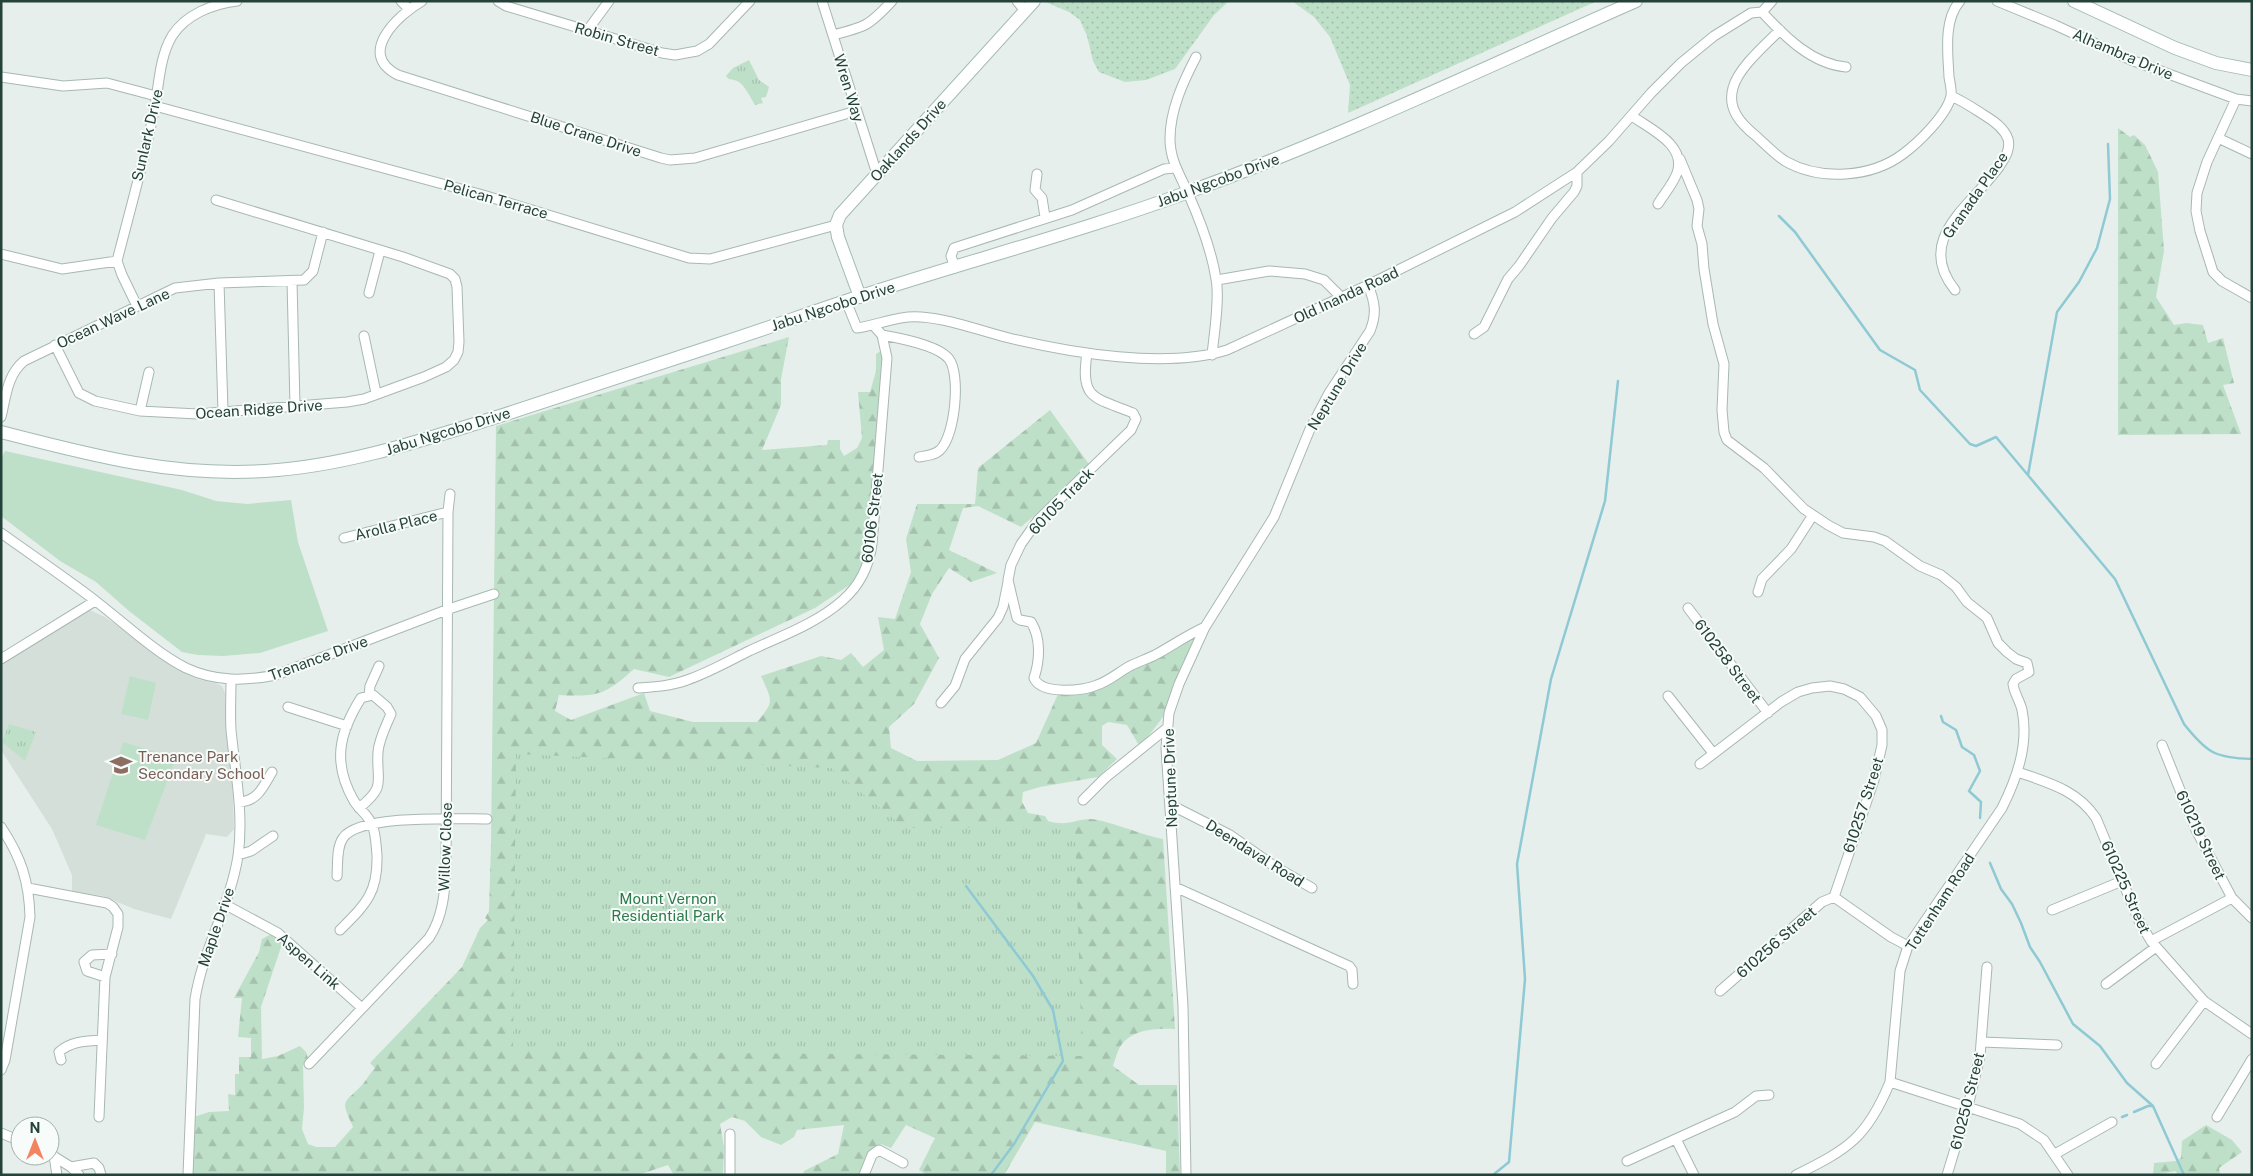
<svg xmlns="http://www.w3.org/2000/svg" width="2253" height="1176" font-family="'Public Sans',sans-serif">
<defs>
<pattern id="grass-dots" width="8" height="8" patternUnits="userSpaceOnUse" patternTransform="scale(1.25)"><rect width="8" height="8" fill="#bfe0c8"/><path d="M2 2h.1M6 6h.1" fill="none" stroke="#a4c1ad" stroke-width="1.8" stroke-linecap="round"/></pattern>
<pattern id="forest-firs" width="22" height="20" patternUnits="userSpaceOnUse" patternTransform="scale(1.25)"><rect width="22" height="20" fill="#bfe0c8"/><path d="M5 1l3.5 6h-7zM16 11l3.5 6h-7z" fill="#a4c1ad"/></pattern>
<pattern id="park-tufts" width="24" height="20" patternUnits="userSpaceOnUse" patternTransform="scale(1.25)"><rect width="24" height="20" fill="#bfe0c8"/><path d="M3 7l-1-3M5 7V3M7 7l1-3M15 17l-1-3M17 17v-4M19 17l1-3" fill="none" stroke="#a4c1ad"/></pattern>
</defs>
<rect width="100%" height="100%" fill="#e6efeb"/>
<path fill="#d4dfda" d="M90,610l15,7 81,57 11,5 18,4 7,3 3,7 1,38 6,39 2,59 -7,8 -21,-3 -35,85 -37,-10 -31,-13 -31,-4v-17l-20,-46 -51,-79v-87z"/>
<path fill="url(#grass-dots)" d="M1043,1h186l-15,14 -39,54 -29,11 -21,2 -26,-10 -6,-11 -6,-25 -7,-16 -11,-8z
M1292,1h305l-249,112 2,-28 -20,-48 -16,-20z"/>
<path fill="url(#forest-firs)" d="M2118,128l12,9 4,-2 11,10 13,27 6,79 -8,46 18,28 12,-2 17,2 5,18 15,-5 11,45 -11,2 18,49 -123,1z
M789,337l-8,42v26l-19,45 65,-5 1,-5h12v9l4,7 13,-8 5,-10 -4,-46h12l6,-21v-17l8,-5 -14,183 -4,24 -12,26 -39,26 -146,69 -35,-8c-29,26 -36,28 -75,26l-4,16 16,9 73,-27 6,18 43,11h64c18,-21 15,-21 4,-46l60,-20 20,4 10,-7 12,14 21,-17 -6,-33 17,2 16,-47 -5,-33 11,-35h58l3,-36 72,-58 41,57 -70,60 -43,-21 -15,2 -14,42 48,23 -26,9 -22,-14 -17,26 -12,30 19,34 -25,46 -25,23 2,21 26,13 81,-1 38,-17 22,-49 34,-2 43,-26 60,-31 -32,82 -23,30 -13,-22 -19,-3 -6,4v19l15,14 -19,18 -58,10 -17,5 -1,10 6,11 17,3 3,5c19,6 28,-2 43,-2 20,2 50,16 72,20l12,190c-19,-1 -44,0 -55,18 -3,5 -5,13 -7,19l26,19h38l3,90h-14v-24l-131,-29 -31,53h-77l-8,-5 16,-32 -29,-13 -15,23 -10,-4 -23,31h-55l1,-4 34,-17 6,-29 -47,5 -3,7 -13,8 -20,-8 -16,-16 -13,-4 -12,7 4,23 -1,28h-49l-6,-10 -30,10h-445l1,-58 15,-5 20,-1 -1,-17 7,1v-21h4v-17h12v-19l-13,-1 4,-39h-8l25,-46 3,-13 11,-6 10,8 -22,66 1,52 16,-3 22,-10 6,6 2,6 -5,7 1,43 -2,21 6,15 8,3h19l18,-20c-13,-29 -10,-22 10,-43 4,-5 7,-11 12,-16l-5,-5 92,-96 18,-39 8,-8 -3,-2 4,-7 2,-67 5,-418z
M2206,1125l26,15 10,12 -23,16 1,7h-43l-1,-4 -23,4 1,-12 22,-2 5,-3 1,-17z"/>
<path fill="url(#park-tufts)" d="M749,60l10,20 10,7 -3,10 -5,1 2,5 -8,2c-5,-8 -10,-20 -18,-24 -6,-3 -8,0 -11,-5l7,-8z
M9,724l27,8 -11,29 -23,-19z
M516,754l315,14 74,60 131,-1 39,-4 7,233 -569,-5z"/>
<path fill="#bfe0c8" d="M5,451l177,39 34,11 31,3 44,-4 7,42 30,89 -68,22 -37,3 -25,-1 -16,-3 -53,-41 -33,-29 -36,-21 -59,-45v-58z
M130,676l26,7 -8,37 -27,-6z
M123,742l53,16 -31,82 -49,-15z"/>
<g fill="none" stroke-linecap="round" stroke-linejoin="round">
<path stroke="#8ec9d4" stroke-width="2.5" d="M1779,216l16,16 85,118 35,20 5,20 50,54 6,2 20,-9 119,142 69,145c23,29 31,34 68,35
M2028,475l29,-163 22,-30 18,-34 13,-49 -2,-55
M1941,716l2,6 13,8 6,17 12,8 6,16 -11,20 12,11 -1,16
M1990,863l11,26 11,15 9,19 9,24 10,15 33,62 27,22 27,37 26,23 31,69
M966,886l67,90 20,34 10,51 -49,83 -23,31
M2134,1112l14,-6h5
M2122,1117l5,-2
M1493,1175l16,-13 16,-183 -8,-115 34,-185 54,-178 13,-120"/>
<g stroke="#a8b8b2" stroke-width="11">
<path id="street" d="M401,1l8,8
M422,1c-24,14 -66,53 -24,74l263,83 9,2 25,-2 161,-47
M498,1l8,5 156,47 13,2 22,-4 12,-7 41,-43
M822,1l55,173
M1017,1l8,10
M1997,1l58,24 76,35 105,39 16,2
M1762,12l10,-11
M1780,30c-15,15 -42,38 -47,58 -6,21 8,36 23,48 9,8 18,18 29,25 35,20 86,17 118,-7 15,-11 44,-39 48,-58 1,-5 -1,-13 -2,-19 -1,-23 -6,-57 11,-76
M587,31l22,-30
M833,35c32,-8 36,-9 59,-34
M1196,57c-13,25 -26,53 -26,82 0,21 10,36 18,54 11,25 24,59 28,86 4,20 -2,55 -4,76
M1,77l62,9 44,-3 49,13
M1951,96c12,5 22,12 33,19 10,6 20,13 24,24 3,11 -4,20 -9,28 -28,39 -85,72 -44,123
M2236,99l-29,63 -10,31 -1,18 4,20 13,41 9,9 30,17
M155,106l328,89 206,63 21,1 126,-34
M1632,116c18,13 55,29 45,57 -4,11 -13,21 -19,31
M2218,138l34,16
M1680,159l17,41 2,9 -2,17 5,18 2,25 9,55 11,40 -2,46 2,22 3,8 37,28 40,41 24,16 15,8 31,4 11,4 35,25 21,9 15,12 11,15 20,16 11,25 9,9 9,7 11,4 2,9 -13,7 -3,5c1,9 7,17 9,26 7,34 -5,68 -20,98l-94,138 -8,25 -10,111c-23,56 -42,67 -94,93
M1037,174l-2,16 7,8 3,19
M1,254l61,15 55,-8
M955,268l-4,-12 3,-8 118,-38 92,-41 11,-1
M1217,280l52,-9 36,3 19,6 17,17
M292,281l3,125
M219,283l4,128
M369,293l11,-42
M846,301l11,27c22,-3 41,-13 64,-11 30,2 59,14 88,21 62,15 157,31 218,12l141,-65 147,-73 62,-40 32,-31 42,-48 30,-30 33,-27 37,-23 11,-1c23,25 50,52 84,55
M137,306l-15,-31 -5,-14c13,-51 28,-103 38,-155 4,-23 5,-50 17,-70 14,-22 41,-32 65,-35
M1474,334l10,-7 24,-48 11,-13 33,-48 22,-26 3,-6v-14
M882,335c17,3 56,10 67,24 12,16 6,77 -9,91 -5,5 -14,6 -21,7
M364,336l12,57
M55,345l24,48 16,8 45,10 58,3 149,-12 17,-3 60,-22 22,-10 8,-7 4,-8 1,-10 -2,-55 -2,-8 -5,-5 -47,-17 -187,-57
M1087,353c-7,47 7,44 46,60l3,6 -5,11 -93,90 -17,24 -10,21 -3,15 9,38 3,2 11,2c10,16 9,38 3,56 7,17 49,13 63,7 12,-4 22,-13 33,-19 8,-4 17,-7 25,-11 17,-9 32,-20 50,-28
M140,411l9,-39
M1,417c5,-20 6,-42 23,-56l151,-73 44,-5 85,-3 9,-9 10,-39
M1,533c32,23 65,45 96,69 27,21 59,51 89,66 30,14 59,13 90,7l173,-66 45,-15
M344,538l104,-26
M1758,592l4,-13 29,-30 22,-34
M1688,608l80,105
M1,659l94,-58
M638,688c16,-1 33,-2 49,-8 21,-7 42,-19 62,-29 32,-15 67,-27 94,-51 17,-15 26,-34 29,-56l15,-186 -5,-23 -8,-9
M369,695l1,-9 9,-20
M1668,696l45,57
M941,703l14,-17 10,-27 33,-41 5,-11 5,-25
M288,707l59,19
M2162,745l34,85 36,68 20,20
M1700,764l81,-62 17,-10 14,-4 18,-2 14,3 16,8 16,19 6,14v15l-8,35 -40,117 57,40 17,9
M2018,772c31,11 59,18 78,46l43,103 12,20 53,60 48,33
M1083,800l22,-22 62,-50
M239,802c19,-1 24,-15 33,-30
M1171,805l59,30 44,31 38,22
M1,827c20,30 28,54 29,90l-25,143 -4,10
M238,855l13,-4 22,-15
M337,876c1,-11 -1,-28 6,-38 16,-24 115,-19 144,-19
M1175,887l174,79 3,4 1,14
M28,888l79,15 6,4 5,7v13l-13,50 -6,140
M226,905l52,28 84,75
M2052,910l70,-29
M340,930c26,-26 38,-37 37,-75 -1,-9 -1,-22 -5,-30 -3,-9 -13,-16 -18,-24 -22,-38 -15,-68 7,-103l12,-3 14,12 4,7c-5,12 -12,25 -13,38 -2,30 9,34 -19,56
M2151,941l81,-43
M105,977l-18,-6 -3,-9 8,-7 20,-1
M2106,984l50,-37
M1720,991l102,-89 12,-5
M1981,1042l76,3
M61,1060l-2,-8c12,-11 28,-11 43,-12
M309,1064l120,-126c14,-21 16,-46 17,-71l2,-355 2,-18
M2156,1064l48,-63
M1890,1082l130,42 24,16 24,35
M2217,1117l35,-58
M1,1133l19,8
M1676,1139l18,36
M50,1154l21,13 8,8
M2055,1154l57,-32
M54,1156l3,19
M1627,1161l108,-49 21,-16 13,-1
M71,1167l23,-4 5,5 2,7
M188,1175l7,-176c8,-50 35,-93 43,-143 6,-42 -3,-85 -7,-126 -1,-17 0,-33 0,-50
M730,1175v-41
M864,1175l8,-20 7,-5 24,13
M1186,1175l-3,-169 -17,-258 3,-35 10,-29 26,-57 69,-110 36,-88 19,-36 41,-62c7,-17 5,-29 -2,-46
M1947,1175l21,-69 12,-50 7,-89"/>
</g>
<g stroke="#a4bbb3" stroke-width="14">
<path id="secondary" d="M2074,1l101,47 41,15 36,7
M860,297l-22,-60 -2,-12 4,-10 194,-214
M1,432c89,23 171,45 264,39 81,-5 158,-31 235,-55 74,-24 148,-48 222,-73 46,-15 93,-32 139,-47 110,-36 222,-65 330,-105 152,-55 297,-125 445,-190"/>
</g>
<use href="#street" stroke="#fff" stroke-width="9"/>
<use href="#secondary" stroke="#fff" stroke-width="12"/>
</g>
<defs>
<g id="school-bare" transform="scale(1.725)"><path d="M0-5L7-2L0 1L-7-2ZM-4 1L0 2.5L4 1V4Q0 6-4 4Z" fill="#8d6e63" stroke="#f7fbf9" stroke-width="2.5" paint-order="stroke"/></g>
</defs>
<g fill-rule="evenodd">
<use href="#school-bare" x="121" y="765"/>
</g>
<g text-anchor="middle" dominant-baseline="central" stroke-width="4" stroke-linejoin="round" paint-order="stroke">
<g font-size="15" fill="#24423a" stroke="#f7fbf9">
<text transform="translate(617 39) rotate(16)">Robin Street</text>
<text transform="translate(2123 54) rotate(23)">Alhambra Drive</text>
<text transform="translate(849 88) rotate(73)">Wren Way</text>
<text transform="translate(586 134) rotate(18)">Blue Crane Drive</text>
<text transform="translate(147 135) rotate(-77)">Sunlark Drive</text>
<text transform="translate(908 140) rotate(-48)">Oaklands Drive</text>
<text transform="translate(1218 180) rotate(-20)">Jabu Ngcobo Drive</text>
<text transform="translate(1975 195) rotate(-55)">Granada Place</text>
<text transform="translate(496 199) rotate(16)">Pelican Terrace</text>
<text transform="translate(1346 295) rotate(-25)">Old Inanda Road</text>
<text transform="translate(833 306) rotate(-18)">Jabu Ngcobo Drive</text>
<text transform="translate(113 318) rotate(-25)">Ocean Wave Lane</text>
<text transform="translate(1337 386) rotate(-59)">Neptune Drive</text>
<text transform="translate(259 409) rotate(-4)">Ocean Ridge Drive</text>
<text transform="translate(448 431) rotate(-17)">Jabu Ngcobo Drive</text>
<text transform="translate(1061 501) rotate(-46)">60105 Track</text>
<text transform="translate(872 518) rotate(-83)">60106 Street</text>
<text transform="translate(396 525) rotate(-14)">Arolla Place</text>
<text transform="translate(318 658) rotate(-20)">Trenance Drive</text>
<text transform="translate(1728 661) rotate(53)">610258 Street</text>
<text transform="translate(1170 778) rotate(-92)">Neptune Drive</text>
<text transform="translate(1863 805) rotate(-72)">610257 Street</text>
<text transform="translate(2201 835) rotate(65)">610219 Street</text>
<text transform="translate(445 847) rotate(-88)">Willow Close</text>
<text transform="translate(1255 853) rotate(32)">Deendaval Road</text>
<text transform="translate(2126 887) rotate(66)">610225 Street</text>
<text transform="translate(1940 902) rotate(-57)">Tottenham Road</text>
<text transform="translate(216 927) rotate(-71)">Maple Drive</text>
<text transform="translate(1776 942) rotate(-41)">610256 Street</text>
<text transform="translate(309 961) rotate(41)">Aspen Link</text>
<text transform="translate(1967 1101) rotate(-76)">610250 Street</text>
</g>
<g font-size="15" fill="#785e54" stroke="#f7fbf9" text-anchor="start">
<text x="138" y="756">Trenance Park<tspan x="138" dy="17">Secondary School</tspan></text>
</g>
<g font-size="15" fill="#2d7a4b" stroke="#f7fbf9">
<text x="668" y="898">Mount Vernon<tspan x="668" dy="17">Residential Park</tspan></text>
</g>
</g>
<rect width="2253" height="1176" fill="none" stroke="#24423a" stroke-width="5"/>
<g transform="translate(35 1141)"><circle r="24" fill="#f7fbf9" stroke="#a3b1ad"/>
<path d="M0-4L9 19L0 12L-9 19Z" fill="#f4845f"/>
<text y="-8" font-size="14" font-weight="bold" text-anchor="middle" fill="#24423a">N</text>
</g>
</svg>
